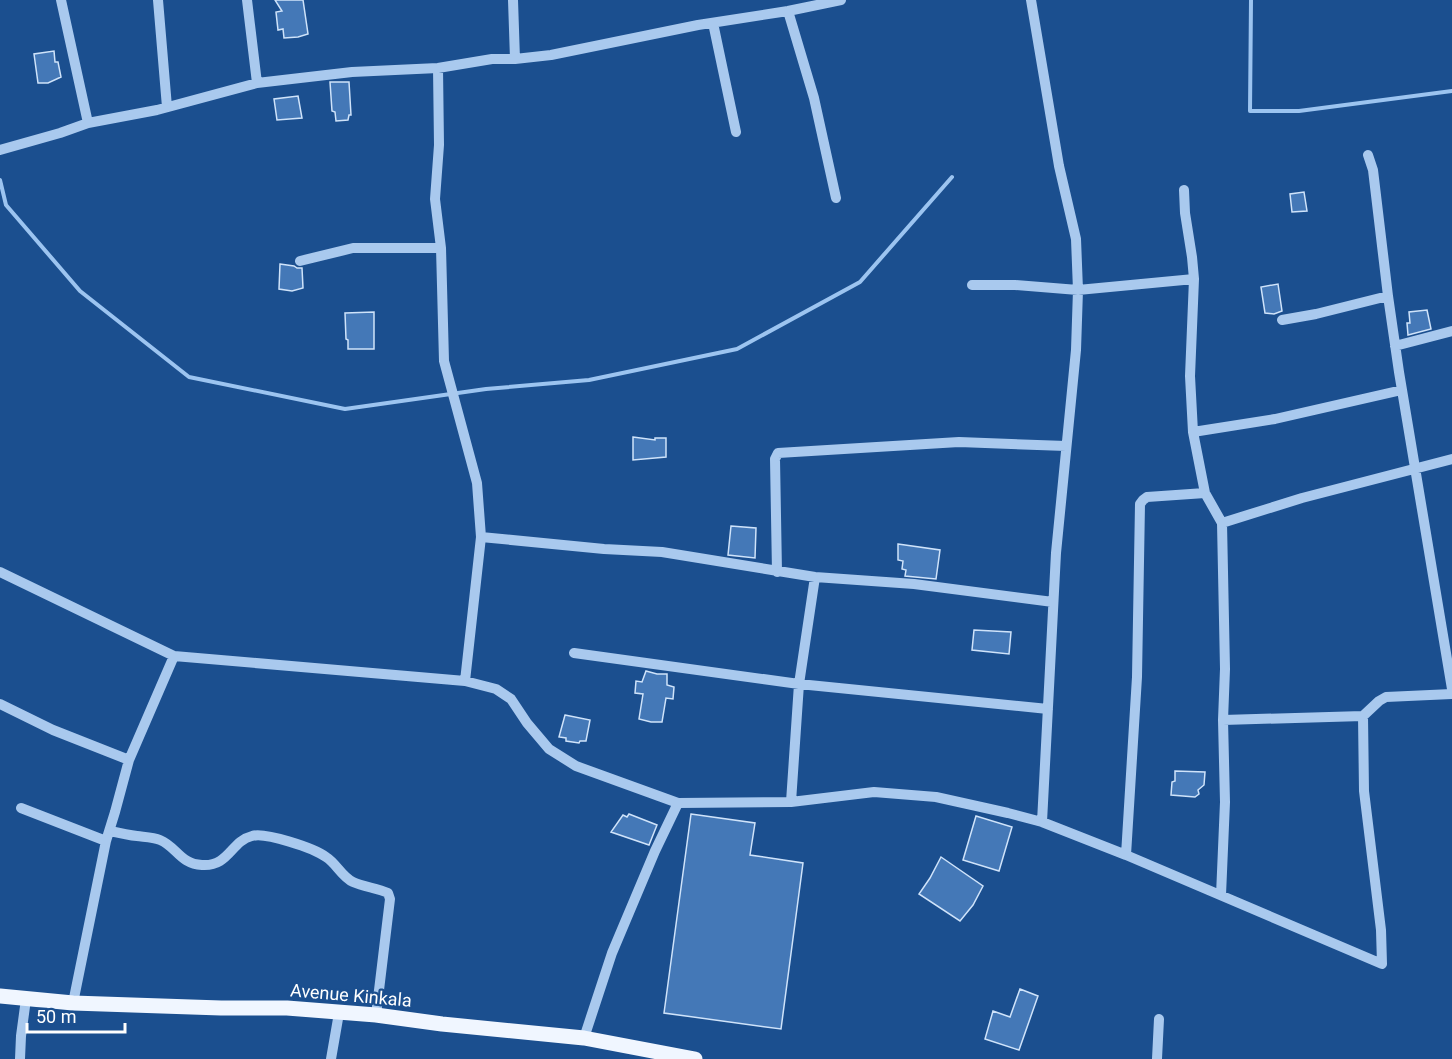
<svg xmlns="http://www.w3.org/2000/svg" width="1452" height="1059" font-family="Roboto,sans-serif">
<rect width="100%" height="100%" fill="#1b4f8f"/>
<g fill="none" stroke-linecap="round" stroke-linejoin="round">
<path stroke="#9cc4f0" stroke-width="4" d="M1251,0l-1,111h49l153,-20
M0,180l6,25 74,86 109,86 156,32 141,-20 103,-9 148,-31 123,-67 92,-105"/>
</g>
<path fill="#4478b7" stroke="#cfe3fa" stroke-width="1.5" d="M275,0h28l5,34 -10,3 -14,1 -1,-9 -5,1 -2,-18 6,-1z
M54,51l1,11h3l3,15 -13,6h-10l-4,-29z
M330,82h19l2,33h-2l-1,5 -12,1 -1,-9 -3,-1z
M298,96l4,22 -25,2 -3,-21z
M1304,192l3,19 -15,1 -2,-18z
M280,264l14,2 3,2h5l1,20 -11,3 -13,-2z
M1278,284l4,27 -8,3 -9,-1 -4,-26z
M1427,310l4,19 -23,6 -1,-12h3l-1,-11z
M374,312v37h-26v-9l-2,-1 -1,-26z
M633,437l22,3v-2h11v19l-33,3z
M731,526l25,2 -1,30 -27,-3z
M898,544l42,6 -4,29 -31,-3 1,-6 -4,-1 1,-8 -5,-1z
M974,630l37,2 -2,22 -37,-4z
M646,671l11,3h10v11l7,2 -1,12 -7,-1 -4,24h-11l-12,-3 4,-25 -8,-1 1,-12 6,1z
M565,715l25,5 -4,21h-6l-1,2 -13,-2v-3l-7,-1z
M1175,771l30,1 -1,13 -6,5 1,4 -4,3 -24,-2 1,-13 3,-1z
M629,814l28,11 -8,20 -38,-13 12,-17 4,2z
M691,814l64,9 -5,32 53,8 -22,166 -117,-16z
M976,816l36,11 -13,44 -36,-11z
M941,857l42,29 -10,19 -13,16 -41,-27 11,-16z
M1020,989l18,7 -19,54 -34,-11 8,-28 17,6z"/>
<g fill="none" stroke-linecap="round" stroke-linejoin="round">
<path stroke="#a9c9ee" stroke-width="10" d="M61,0l27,123
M158,0l9,107
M247,0l10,83
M513,0l2,59
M1031,0l28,166 17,73 2,51 -2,60 -20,203 -14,269
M788,11l26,87 22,100
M713,23l23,109
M438,68l1,77 -4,54 6,49 3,113 33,122 4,54 -16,144
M0,150l60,-17 28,-10 69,-13 100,-27 95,-11 86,-4 54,-9h23l36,-4 147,-30 90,-14 53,-11
M1368,155l5,15 15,126 11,76 53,317
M1184,190l1,23 7,44 2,22 -4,97 3,56 12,61 17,30 3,146 -2,51 2,82 -4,93
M300,261l53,-13h88
M972,285h43l63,5 116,-11
M1282,320l34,-6 72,-18
M1395,346l57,-15
M1193,432l82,-13 127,-29
M1222,523l80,-25 150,-39
M481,537l123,12 58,3 153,25 99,7 139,18
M0,572l174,84 291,25 31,8 15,10 16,24 22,26 27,17 102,37 113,-1 83,-10 62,5 72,16 34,9 84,33 256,109 -1,-34 -17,-139 -1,-75
M777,572l-2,-113 3,-6 181,-11 107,4
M574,653l225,31 249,25
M0,704l53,26 76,30
M1223,720l140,-4 16,-15 7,-4 66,-3
M791,802l8,-118 16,-107
M21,808l85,33
M110,831c9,2 18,4 27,5 7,1 16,1 23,4 17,7 20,24 42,25 27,2 29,-24 50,-29 13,-4 62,12 74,21 10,6 16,20 27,25 11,5 24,6 35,11l2,6 -14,116
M1126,855l11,-178 3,-173 3,-4 4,-3 58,-4
M73,1003l33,-162 9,-29 14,-52 45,-104
M584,1038l28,-85 43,-102 23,-48
M20,1059l1,-23 5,-37
M331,1059l8,-46
M1157,1059l2,-40"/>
<path stroke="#f0f6ff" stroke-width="15" d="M0,996l73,7 148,5h66l89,7 66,9 142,14 111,21"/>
</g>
<g text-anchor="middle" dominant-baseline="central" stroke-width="4.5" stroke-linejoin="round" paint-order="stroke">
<g font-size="18" fill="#fff" stroke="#1b4f8f">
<text transform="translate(351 995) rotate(5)">Avenue Kinkala</text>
</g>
</g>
<path d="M27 1023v9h98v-9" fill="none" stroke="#ffffff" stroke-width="3"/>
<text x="36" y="1023" font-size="18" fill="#ffffff" stroke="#1b4f8f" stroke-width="4.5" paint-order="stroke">50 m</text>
</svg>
